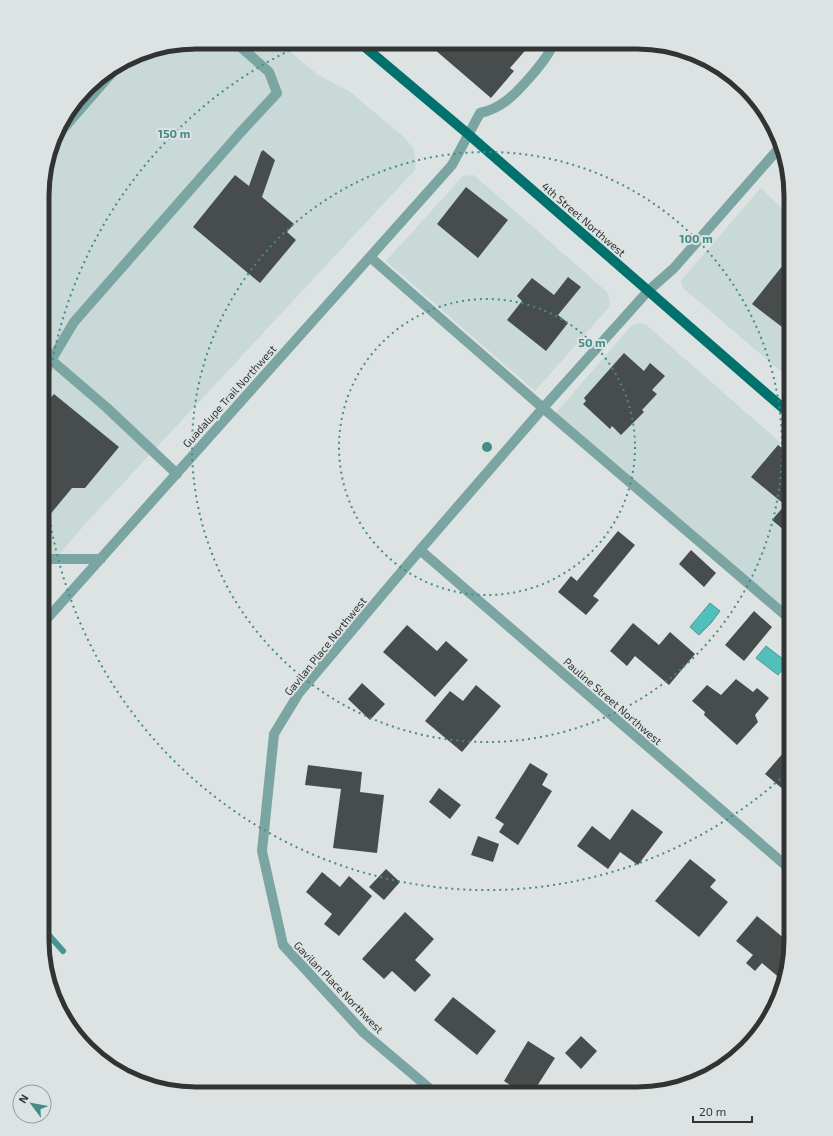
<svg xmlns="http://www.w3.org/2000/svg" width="833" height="1136" font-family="'Exo 2',sans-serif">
<rect width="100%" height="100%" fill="#dde3e3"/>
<path fill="#c9d9d7" d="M196,42h83l39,33 31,16 55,46 10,12 2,13 -1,8 -328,352 -44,51v-397l20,-57 32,-39 51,-30z
M474,175l133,117 2,6 1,8 -75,85 -149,-130 77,-85z
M761,188l30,29v163l-108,-92 -2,-5 1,-4z
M640,323l5,1 146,128v163l-236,-201 77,-89z"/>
<path fill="#51c0ba" stroke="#489692" d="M710,603l10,8 -9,12 -12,12 -9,-8z
M766,646l22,17 -10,12 -22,-17z"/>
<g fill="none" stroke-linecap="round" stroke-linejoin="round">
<path stroke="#489692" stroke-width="6" d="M47,933l16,18"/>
</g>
<path fill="#474c4c" d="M427,43h53l3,3 3,-3h42l2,2 -20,23 4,3 -23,27z
M263,150l12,10 -13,37 32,27 -7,8 9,8 -36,43 -67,-56 42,-52 14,11 12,-34z
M466,187l42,33 -30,38 -41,-34z
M791,255v69l-5,6 -34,-26z
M568,277l13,10 -23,28 10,8 -22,28 -39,-31 15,-19 -5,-5 15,-18 22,17z
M624,353l20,18 6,-8 15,13 -13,14 5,4 -15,16 2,2 -23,23 -9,-9 -2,3 -27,-25 3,-3 -2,-3z
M54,394l65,53 -34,41h-13l-29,35v-116z
M778,445l13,10v81l-19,-16 13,-15 -34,-28z
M618,531l17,14 -42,51 6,4 -13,15 -28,-23 13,-16 6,5z
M691,550l25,23 -12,14 -25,-23z
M754,611l18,16 -28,34 -19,-16z
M633,623l26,22 11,-13 25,22 -26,31 -34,-29 -8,10 -17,-15z
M407,625l30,26 9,-10 22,19 -33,37 -52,-45z
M736,679l17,13 4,-4 12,10 -14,17 3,7 -21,23 -33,-30 1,-3 -13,-11 15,-16 14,10z
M362,683l23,21 -15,16 -22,-21z
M476,685l25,21 -39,46 -37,-31 25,-30 13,10z
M791,744v52l-26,-22z
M530,763l18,11 -6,11 10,6 -34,54 -19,-13 5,-8 -9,-6z
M308,765l54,7 -2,20 24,3 -7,58 -44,-5 8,-59 -36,-4z
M439,788l22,17 -11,14 -21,-17z
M632,809l31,23 -25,33 -18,-13 -12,17 -31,-23 15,-20 18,14z
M478,836l21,8 -6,18 -22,-7z
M690,859l26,21 -6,7 18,15 -29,35 -44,-36z
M386,869l14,13 -16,18 -15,-13z
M322,872l18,15 9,-11 23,20 -33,40 -15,-12 8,-10 -26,-22z
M405,912l29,27 -19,21 16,15 -16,17 -23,-21 -8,8 -22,-20z
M757,916l34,28 -5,31 -4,5 -20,-17 -7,8 -9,-8 7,-8 -17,-14z
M453,997l43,34 -19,24 -43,-35z
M581,1036l16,15 -16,18 -16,-16z
M528,1041l27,17 -23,36h-8l-20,-13z"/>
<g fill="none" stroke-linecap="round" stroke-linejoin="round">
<path stroke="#7ba5a2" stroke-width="10" d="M57,136l60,-69
M370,257l173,151 248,212
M43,353l63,54 71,67
M43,374l31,-52 166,-189 37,-40 -8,-21 -34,-30
M420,550l371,320
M43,559h58
M42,686l3,-65 407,-456 28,-52c10,-2 18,-6 26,-12 11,-8 45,-45 47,-58
M435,1093l-71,-60 -81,-88 -21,-94 12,-117 25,-41 121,-143 123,-142 105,-117 26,-23 106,-121"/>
<path stroke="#00716d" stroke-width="10" d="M359,42l109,92 323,281"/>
</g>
<g fill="none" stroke="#458c88" stroke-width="2" stroke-dasharray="2 4">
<circle cx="487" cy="447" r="148"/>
<circle cx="487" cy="447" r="295"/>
<path d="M789 771A443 443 0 1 1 303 44M688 52A443 443 0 0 1 735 80"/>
</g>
<g text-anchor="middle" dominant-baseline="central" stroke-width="4" stroke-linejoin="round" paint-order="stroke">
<g font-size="11" fill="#323434" stroke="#dde3e3">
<text transform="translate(584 219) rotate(41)">4th Street Northwest</text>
<text transform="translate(229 396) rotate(-48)">Guadalupe Trail Northwest</text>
<text transform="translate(325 646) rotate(-51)">Gavilan Place Northwest</text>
<text transform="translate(613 701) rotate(41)">Pauline Street Northwest</text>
<text transform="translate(339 987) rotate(46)">Gavilan Place Northwest</text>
</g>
</g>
<path d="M0 0H833V1136H0ZM196 49H637A147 147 0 0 1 784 196V940A147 147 0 0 1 637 1087H196A147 147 0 0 1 49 940V196A147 147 0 0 1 196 49Z" fill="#dde3e3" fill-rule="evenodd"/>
<path fill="none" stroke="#323434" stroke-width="5" d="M196 49H637A147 147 0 0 1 784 196V940A147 147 0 0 1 637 1087H196A147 147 0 0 1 49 940V196A147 147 0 0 1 196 49Z"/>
<circle cx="487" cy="447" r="6" fill="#458c88" stroke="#dde3e3" stroke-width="2"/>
<g font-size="12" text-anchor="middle" font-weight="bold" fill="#458c88" stroke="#dde3e3" stroke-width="4" stroke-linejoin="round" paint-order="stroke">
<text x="174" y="138">150 m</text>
<text x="696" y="243">100 m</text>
<text x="592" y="347">50 m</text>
</g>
<g transform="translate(32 1104) rotate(302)"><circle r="19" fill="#dde3e3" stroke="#999d9d"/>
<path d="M0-3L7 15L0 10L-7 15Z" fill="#458c88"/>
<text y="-6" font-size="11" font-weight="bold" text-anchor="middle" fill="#323434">N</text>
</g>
<path d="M693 1116v6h59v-6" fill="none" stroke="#323434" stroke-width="2"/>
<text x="699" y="1116" font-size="12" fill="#323434" stroke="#dde3e3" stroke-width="3" paint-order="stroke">20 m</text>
</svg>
